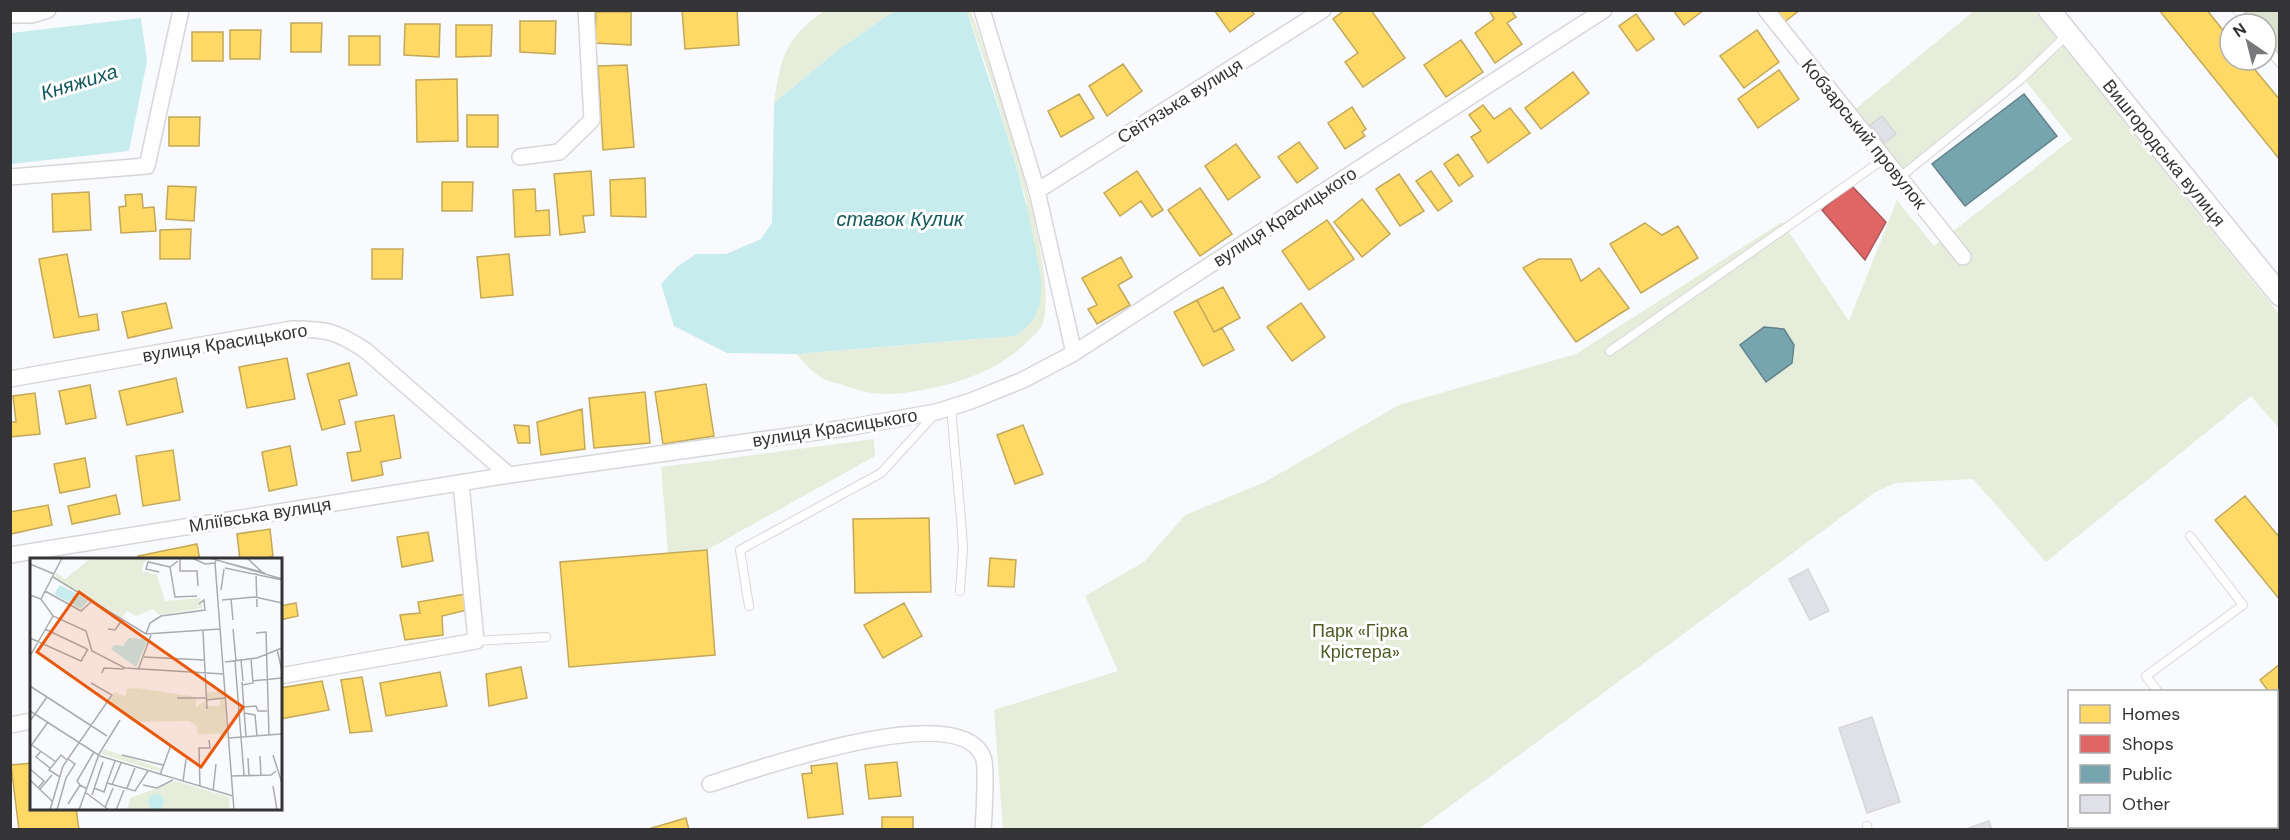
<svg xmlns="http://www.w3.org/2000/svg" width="2290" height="840" font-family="'DM Sans',sans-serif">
<rect width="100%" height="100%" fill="#f9fafd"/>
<path fill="#e7eddb" d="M824,11h70l-56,39 -64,53c7,-47 11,-64 50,-92z
M967,11h4c19,55 94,269 70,316 -3,5 -8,9 -12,13 -26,27 -60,40 -96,48 -37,7 -58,10 -93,-4 -7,-2 -16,-4 -21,-8 -9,-6 -16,-15 -23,-22l182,-15 49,-136 -37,-126z
M1974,11h61l244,303v114l-28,-32 -205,166 -73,-83 -78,4 -21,10 -455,336h-416l-9,-119 124,-39 -33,-75 59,-34 41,-47 78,-32 136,-78 177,-51 206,-132 67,99 48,-121 37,46 138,-107 -52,-65 -119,96 -48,-59z
M874,439l1,17 -168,94 -39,3 -7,-86z"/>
<path fill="#dbe2cf" d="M2242,11h37v47l-13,-17v-17h-13z"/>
<path fill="#c7eced" d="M894,11h73c24,78 54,155 68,237 2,14 8,31 6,45 -1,21 -10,34 -28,43l-217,18 -69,-1 -53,-27 -13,-42 16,-17 19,-13h30l35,-15 11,-16 2,-120 64,-53z
M141,18l6,43 -18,90 -118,13v-131z"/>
<path fill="#ffd966" stroke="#c2a858" stroke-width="1.5" d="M682,10h55l2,35 -54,4z
M1214,10h37l3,4 -24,18z
M1345,10h26l34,48 -42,29 -18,-25 13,-9 -25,-34z
M1489,10h22l5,7 -9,6 15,21 -27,19 -20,-30 19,-14z
M1673,10h31l-20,15z
M1774,10h26l-17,13z
M2159,10h48l15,19 8,10v21h17l33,40v60z
M596,12h35v33l-36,-2z
M1636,14l18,25 -17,12 -18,-25z
M520,21h36l-1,33 -35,-2z
M291,23h31l-1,29h-30z
M405,24h35l-1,33 -35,-2z
M456,25h36l-1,31 -35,1z
M230,30h31l-1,29h-30z
M1757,30l22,32 -35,26 -24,-32z
M192,32h31v29h-31z
M349,36h31v29h-31z
M1461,40l22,32 -37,25 -22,-32z
M1123,64l19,27 -35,25 -18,-30z
M627,65l7,82 -31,3 -5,-84z
M1779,70l20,29 -41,29 -20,-29z
M1573,72l16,21 -48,36 -16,-21z
M457,79l1,62 -41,1 -1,-62z
M1079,94l15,24 -33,19 -13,-26z
M1483,105l11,14 16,-11 20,25 -42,30 -17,-26 10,-6 -12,-16z
M1352,107l14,22 -4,3 3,4 -20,13 -17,-26z
M467,115h31v32h-31z
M169,117h31l-1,29h-30z
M1299,142l19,26 -21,15 -19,-26z
M1236,144l24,33 -32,23 -23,-34z
M1458,154l15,22 -14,10 -15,-22z
M591,171l3,44 -11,1 2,16 -25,3 -6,-61z
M1137,171l26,39 -11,7 -11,-16 -21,15 -16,-23z
M1431,171l21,30 -14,10 -22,-30z
M1399,174l25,37 -24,15 -24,-37z
M645,178l1,39 -35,-1 -1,-36z
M442,182h31l-1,29h-30z
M168,186l28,1 -2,34 -28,-2z
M1200,188l32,46 -32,22 -32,-46z
M535,189l1,22 13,-1 1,25 -35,2 -2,-47z
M89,192l2,38 -38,2 -1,-38z
M142,194l1,14 11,-1 2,24 -35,2 -2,-26 7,-1 -1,-11z
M1362,199l28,35 -28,23 -28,-35z
M1327,220l27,39 -45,31 -27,-39z
M1645,223l17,12 16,-9 20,32 -57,35 -31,-49z
M191,229l-1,30h-30v-29z
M372,249h31l-1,30h-30z
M67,254l12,63 18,-3 2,16 -45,8 -15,-79z
M509,254l4,41 -32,3 -4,-41z
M1121,257l11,20 -14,8 12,20 -33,19 -9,-15 9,-4 -15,-27z
M1539,259h32l10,22 18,-13 30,40 -53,34 -53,-74z
M1223,287l17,31 -26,14 -17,-32z
M1197,300l17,32 8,-4 12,22 -31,16 -29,-54z
M166,303l6,25 -44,10 -6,-26z
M1301,303l24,34 -33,24 -25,-34z
M287,358l8,41 -48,9 -8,-41z
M349,363l8,32 -18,5 6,24 -23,6 -15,-56z
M176,378l7,34 -56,13 -8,-34z
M706,384l8,52 -51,8 -8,-52z
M90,385l6,33 -30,6 -7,-33z
M645,392l5,51 -56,5 -5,-50z
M35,393l5,41 -30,3v-15h6l-3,-26z
M582,409l3,40 -44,6 -4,-33z
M394,415l7,43 -20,4 2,13 -31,6 -5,-28 14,-2 -6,-29z
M514,425l15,1 1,17h-12z
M1023,425l20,49 -28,10 -18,-49z
M290,446l7,39 -28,6 -7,-39z
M173,450l7,50 -37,6 -7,-50z
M85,458l5,29 -30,6 -6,-29z
M116,495l4,19 -48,10 -4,-18z
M2245,496l35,42v62l-65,-80z
M48,505l4,20 -41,9 -1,-22z
M929,518l2,74 -76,1 -2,-74z
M270,529l3,27 -15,4h-18l-3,-26z
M428,532l5,29 -31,6 -5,-30z
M197,544l3,16h-61l-1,-4z
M707,550l8,105 -146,12 -9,-105z
M990,558l26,2 -2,27 -26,-1z
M466,594l1,16 -25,6 1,19 -38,5 -5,-25 20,-2 -2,-11z
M296,603l2,13 -18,4v-14z
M904,603l18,33 -39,22 -19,-33z
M2280,664v41l-4,-4v-9h-7l-9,-12z
M521,667l6,31 -38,8 -3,-32z
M440,672l7,34 -61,10 -6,-33z
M362,677l10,54 -22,2 -9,-53z
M322,681l7,29 -49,9v-31z
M897,762l4,34 -32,3 -4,-34z
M32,763v45h44l3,22h-60l-8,-65z
M837,763l6,51 -35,4 -6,-44 10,-1 -1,-7z
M882,817h31v13h-31z
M686,818l3,12h-44z"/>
<path fill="#e06666" stroke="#ac5758" stroke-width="1.5" d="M1851,185l35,37 -21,38 -43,-50z"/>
<path fill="#76a5af" stroke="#62838b" stroke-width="1.5" d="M2024,94l33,42 -92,70 -33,-42z
M1764,327l20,2 10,16 -2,18 -26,19 -26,-37z"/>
<path fill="#e0e0e7" stroke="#d6d7d9" stroke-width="1.5" d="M1882,116l14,18 -11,9 -15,-18z
M1808,569l21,42 -19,9 -21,-41z
M1872,717l28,85 -33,11 -28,-85z
M1989,821l3,9h-29z"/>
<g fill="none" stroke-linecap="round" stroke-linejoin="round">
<g stroke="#d7d7da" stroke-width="10">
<path id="lane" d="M2237,10l11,14
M2266,46l14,17
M1899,178l121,-98 47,-45
M1610,351l274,-192
M951,408l10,111 2,29 -3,43
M749,606l-9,-56 141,-77 54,-59
M476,641l70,-4
M2158,692l-12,-16 97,-71 -53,-69
M1867,826l1,4
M2256,826l2,4"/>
</g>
<g stroke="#d7d7da" stroke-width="18">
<path id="street" d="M982,10l55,181 37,162
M1766,10l197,247
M10,15h21l17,-5
M520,157l39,-5 33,-32 -6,-110
M10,177l137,-11 34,-156
M1037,191l286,-181
M10,379l282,-50c34,0 44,2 73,21l144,125 337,-47 90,-16 35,-11 52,-21 51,-27 530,-343
M10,555l499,-80
M280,676l196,-35 -15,-158
M10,725l22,-4
M710,784c44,-14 249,-87 273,-27 4,8 1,60 0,73"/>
</g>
<g stroke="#d7d7da" stroke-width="24">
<path id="secondary" d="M2049,10l231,285"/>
</g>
<use href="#lane" stroke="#fefeff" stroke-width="8"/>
<use href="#street" stroke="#fefeff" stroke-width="15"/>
<use href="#secondary" stroke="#fefeff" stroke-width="21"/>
</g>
<g text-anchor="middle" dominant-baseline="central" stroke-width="6" stroke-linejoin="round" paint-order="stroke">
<g font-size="18" fill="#343437" stroke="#fff">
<text transform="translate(1180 101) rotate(-32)">Світязька вулиця</text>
<text transform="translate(1864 134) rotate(51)">Кобзарський провулок</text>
<text transform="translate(2164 153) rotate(51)">Вишгородська вулиця</text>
<text transform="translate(1285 217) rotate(-33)">вулиця Красицького</text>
<text transform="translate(225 343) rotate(-9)">вулиця Красицького</text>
<text transform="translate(835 428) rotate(-9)">вулиця Красицького</text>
<text transform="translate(260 515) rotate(-9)">Мліївська вулиця</text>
</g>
<g font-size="18" fill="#4d5b22" stroke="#fff">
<text x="1360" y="631">Парк «Гірка<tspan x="1360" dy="21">Крістера»</tspan></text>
</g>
<g font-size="20" font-style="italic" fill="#11595b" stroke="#fff">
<text transform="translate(79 82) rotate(-17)">Княжиха</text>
<text x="900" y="219">ставок Кулик</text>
</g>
</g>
<g transform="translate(30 558)">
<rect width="252" height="252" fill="#f9fafd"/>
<path d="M61,0h62l-9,4 -2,9 15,4 8,26 35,-3 2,10 -43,7 -6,-6 -17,7 -9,-5 -5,7 -66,-40v-5l9,6zM108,130l58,9v10l9,-6 1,5h14v-8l-13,1 -1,-6 18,-2 3,47 -6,1 -1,-6 -22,2 -2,-10 -7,-4 -55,1 -26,-18 7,-12 10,4 2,-7zM74,191l58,20 -2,3 -58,-18zM146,223l53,16 1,13h-103l3,-12z" fill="#e7eddb"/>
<path d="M30,27l28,15 -2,3 -5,6 -27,-15zM99,80l19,1 -12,28 -25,-18 3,-4 9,1zM118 244a8 8 0 1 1 16 0a8 8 0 1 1-16 0Z" fill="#c7eced"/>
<path fill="none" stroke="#aaabae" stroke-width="1.5" d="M150,0v13h17l1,15M162,0l13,6 10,-1M180,0l72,21M187,0l-2,5 19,247M217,0l16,15M148,3l-8,6 5,30 22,-1M197,5l38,10M0,6l24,10M195,10l57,12M129,14l-13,-3 2,-7 22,5M226,15l1,34M23,19l93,57 74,-5M191,32l3,-21M15,33l36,20 12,-11M0,37l11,4 12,17 33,15 6,20 33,17 99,6M11,41l21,-41M201,41l2,21M192,42l33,-3 27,6M15,71l42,20M78,71l7,1 7,-10M203,71l3,32M173,73l4,78M226,75l10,-1 3,103M116,76l4,-11 11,-7 44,-6 -1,-10 -5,4M0,80l51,23 7,-12M247,91l5,22M0,98l23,-40M114,99l60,3M211,102l2,21M205,103l9,114M195,104l32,-4 25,-10M108,112l13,-35M72,115l2,-5 20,1M222,123l30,-3M212,124l4,55M212,127l11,-2 -2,-24M0,128l77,50M147,140h29M176,142l19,-2M214,149l12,-1 2,5h9M0,153l70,45 133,40M214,155l11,2 2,21M0,163l17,-24M199,180l53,-4M2,187l24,17M0,189l18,-25M11,193l-5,6 14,11M92,197l41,10M243,197l9,28M230,198l1,20M218,200l1,18M0,211l14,12 -6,7M130,217l11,-30M201,218l40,-1 5,-4M30,219l-11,-7 12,-15 6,5M0,222l22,21M153,224l3,-23M77,225l8,-22M50,227l-3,-4 17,-29M82,227l9,-22M113,227l14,3 16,-8M243,228l4,24M170,229l-1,-39h11l-1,-8M64,230l10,4 3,-9 28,8 13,-20M97,230l8,-20M10,231l12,-14M183,233l3,-27M55,234l24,18M62,237l11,-33M38,246l12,-19 7,4M75,250l8,-20M20,252l13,-44 49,-71 -21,-12M27,252l9,-32 9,-14 -7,-5M49,252l20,-56 21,-34M86,252l8,-20"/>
<path fill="#e8590c" fill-opacity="0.15" stroke="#e8590c" stroke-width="3" d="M49,34l164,115 -42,60 -164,-115z"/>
<rect width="252" height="252" fill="none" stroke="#343437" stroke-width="3"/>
</g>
<rect width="2290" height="840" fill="none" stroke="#343437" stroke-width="24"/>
<rect x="2068" y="690" width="210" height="138" fill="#ffffff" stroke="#aeaeaf" stroke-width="1.5"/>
<rect x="2080" y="705" width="30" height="18" fill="#ffd966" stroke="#aeaeaf" stroke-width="1.5"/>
<text x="2122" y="720" font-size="18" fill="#343437">Homes</text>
<rect x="2080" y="735" width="30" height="18" fill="#e06666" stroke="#aeaeaf" stroke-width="1.5"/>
<text x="2122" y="750" font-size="18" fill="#343437">Shops</text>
<rect x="2080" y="765" width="30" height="18" fill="#76a5af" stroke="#aeaeaf" stroke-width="1.5"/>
<text x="2122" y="780" font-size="18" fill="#343437">Public</text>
<rect x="2080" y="795" width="30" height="18" fill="#e0e0e7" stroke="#aeaeaf" stroke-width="1.5"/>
<text x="2122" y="810" font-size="18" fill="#343437">Other</text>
<g transform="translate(2248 42) rotate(325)"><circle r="28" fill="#ffffff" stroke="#aeaeaf" stroke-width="1.5"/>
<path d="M0-4.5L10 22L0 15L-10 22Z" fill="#79797c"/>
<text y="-9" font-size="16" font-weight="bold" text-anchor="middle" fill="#343437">N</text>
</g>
</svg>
